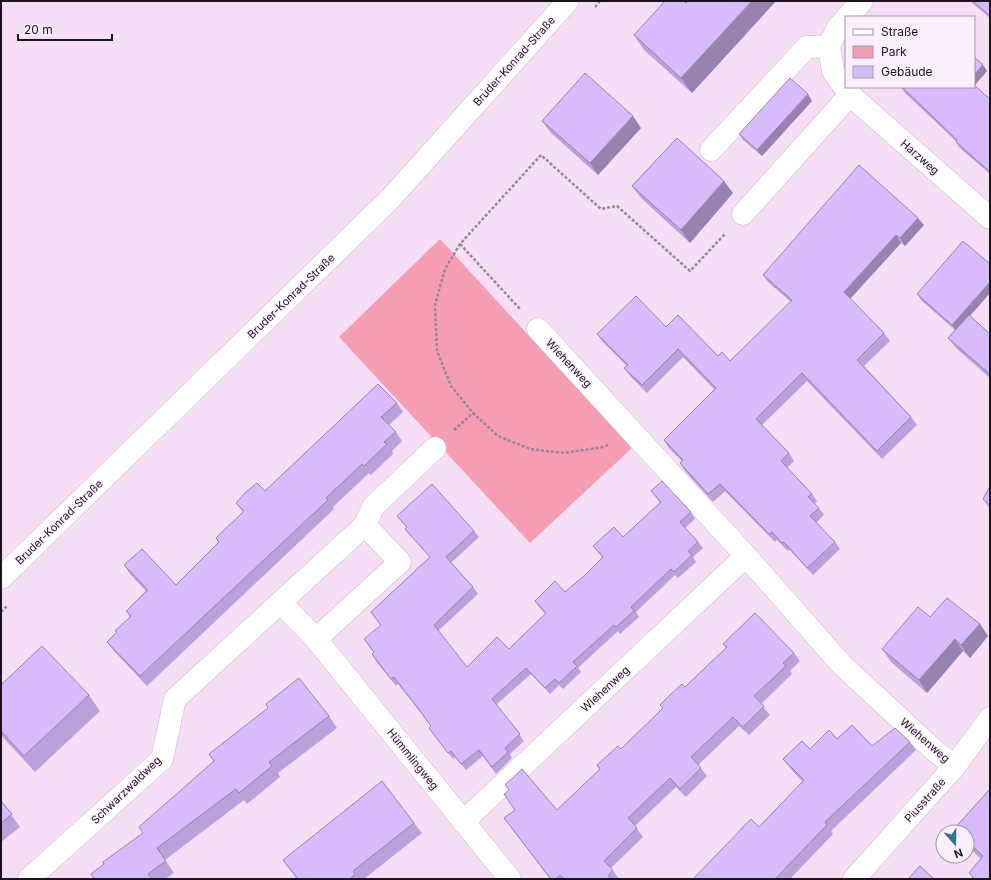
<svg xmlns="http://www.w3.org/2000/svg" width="991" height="880" font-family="Inter,sans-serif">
<rect width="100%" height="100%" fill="#f5def6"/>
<path fill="#f59db3" d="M440,239l192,209 -102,95 -191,-206z"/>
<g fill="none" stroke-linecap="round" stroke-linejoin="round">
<g stroke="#cdb7ce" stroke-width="23">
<path id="minor" d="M847,17l15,-16
M846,19l-8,8 -9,19 4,25 17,24 140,123
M711,150l96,-103 22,-1
M743,214l107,-119
M538,329l208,227 96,109 93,86 20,15
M365,525l8,-18 62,-59
M1,578l389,-379 178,-198
M281,603l35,36 194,240
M463,822l283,-266
M29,879l133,-120 13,-60 190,-174 35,37 -84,77
M854,879l101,-113 35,-48"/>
</g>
<path stroke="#968697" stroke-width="2.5" stroke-dasharray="3 2" stroke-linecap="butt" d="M595,7l5,-6
M460,244l61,66
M454,430l19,-17
M608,445l-5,2 -39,6 -34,-4 -32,-13 -25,-23 -22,-27 -14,-35 -2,-46 10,-36 15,-25 81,-89 60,54 16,-3 73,65 35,-37
M1,612l7,-7"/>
<use href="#minor" stroke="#fff" stroke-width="22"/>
</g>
<path fill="#b9a1d9" d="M688,1h88l-84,92 -48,-43 -10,-15 52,-32z
M970,1h20v17z
M974,57l9,8 4,6 -13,15 16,13v75l-30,-26 -4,-6v-1l-51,-48 -4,-6z
M812,101l-50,55 -19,-16 -4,-6z
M542,121l99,7 -43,47 -47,-42z
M632,186l101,7 -43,50 -49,-45z
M924,225l-19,21 -4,-3 -51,56 34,34 6,8 -26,25 47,51 6,8 -35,34 -75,-78 -45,44 27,28 5,8 -7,7 25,26 5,7 -2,3 4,4 5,7 -8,8 19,19 5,7 -27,26 -24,-26 -1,2 -11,-11 -2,2 -50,-51 -12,11 -28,-31 -5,-8 2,-2 -13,-13 -5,-8 51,-50 -32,-33 -36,36 -17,-17 -6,-8 3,-2 -25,-25 -5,-7 69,-7 52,29 12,5 61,-59 -23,-20 -5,-7z
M917,294l53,22 20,18v44l-34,-30 -8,-10 7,-8 -34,-30z
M397,403l6,9 -14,13 7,7 6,9 -10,10 1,3 -22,21 -2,-2 -36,34 1,2 -187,177 -33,-35 -7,-9 10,-9 -2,-2 15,-14 -4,-6 20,-20 -15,-16 -7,-10 52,20 43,-42 -3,-5 27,-26 -7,-9 29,-12z
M990,486v23l-7,-10z
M651,491l40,21 4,7 -10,9 13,14 5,6 -10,9 3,5 -18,16 -3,-3 -39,37 3,5 -19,17 -2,-3 -40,37 3,4 -18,17 -4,-4 -9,9 -19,-20 -35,31 28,36 -14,13 2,4 -16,16 -13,-18 -17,14 -11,-13 -2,2 -24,-31 2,-2 -9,-12 -24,-30 -2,2 -20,-25 -4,-7 2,-1 -10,-14 17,-13 -10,-14 59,-55 -20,-22 -5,-6 2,-1 -10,-12 77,15 5,6 -28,26 22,24 5,7 -40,37 29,36 42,-18 37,-35 -7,-7 -4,-6 30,-9 20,-17 18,-17 -10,-12 30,-9 37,-34 -4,-6z
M930,617l50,7 8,12 -18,22 -7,-7 -36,42 -36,-31 -9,-13z
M723,644l71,9 6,8 -10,10 2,3 -31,30 9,11 -21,20 -10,-9 -41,39 9,11 -21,21 -10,-10 -41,39 8,11 -32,31 8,11h-69l-46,-61 11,-8 -11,-16 53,16 43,-41 -3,-4 24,-16 42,-41 -3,-3 25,-18 41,-39z
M1,685l88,10 11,16 -65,61 -34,-37z
M329,716l8,12 -59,45 2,4 -33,27 -3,-4 -79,60 9,13 -9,6h-71l10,-15 39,-31 71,-72 -5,-7z
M837,739l35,7 38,-4 6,8 -85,81 2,3 -43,45h-97l66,-52 44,-45 -14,-15 -6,-8z
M990,789v90h-17l-4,-6 12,-14 -14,-13v-14h-11l-2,-3z
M1,801l19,26 -19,15z
M414,823l8,10 -58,46h-67l-14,-19z"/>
<path fill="#9683b0" d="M752,1h24l-84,92 -11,-15z
M983,65l4,6 -13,15v-11z
M808,94l4,7 -50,55 -5,-6z
M633,116l8,12 -43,47 -8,-12z
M724,181l9,12 -43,50 -9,-13z
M918,218l6,7 -19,21 -5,-8z
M896,235l5,8 -52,57 -5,-8z
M990,282v11l-33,38 -5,-6z
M980,624l8,12 -18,22 -9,-13z
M955,639l8,12 -36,42 -8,-13z"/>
<path fill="#d7bbfc" stroke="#9683b0" d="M665,1h19l2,2 2,-2h64l-71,77 -47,-43z
M973,1h17v13l-1,1z
M974,57l9,8 -9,10z
M585,73l48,43 -43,47 -48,-42z
M790,78l18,16 -51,56 -18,-16z
M974,85l16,14v73l-34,-30 1,-2 -55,-53h72z
M677,138l47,43 -43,49 -49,-44z
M859,165l59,53 -18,20 -4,-3 -52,57 40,41 -27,27 54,57 -34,34 -75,-78 -46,46 33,34 -8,8 31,33 -4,3 11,11 -9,8 25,26 -28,26 -23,-26 -2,1 -10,-11 -3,2 -49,-50 -12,10 -28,-31 3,-3 -19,-20 52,-52 -38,-39 -36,36 -18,-17 4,-3 -31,-31 39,-38 30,31 12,-12 40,41 4,-4 8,9 62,-61 -29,-25z
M963,241l27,23v18l-38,43 -35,-31z
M969,315l21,19v40l-42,-36z
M378,384l19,19 -16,14 15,15 -12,10 3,2 -23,22 -2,-2 -36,34 2,2 -188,176 -33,-34 10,-10 -2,-1 16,-15 -5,-5 22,-21 -24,-25 18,-16 34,36 43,-43 -3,-4 28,-27 -8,-8 10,-11 11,-9 8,8z
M662,481l29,31 -11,10 18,20 -10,9 4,4 -18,17 -3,-3 -40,38 3,4 -18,16 -2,-2 -41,37 4,4 -18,17 -4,-4 -10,9 -19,-20 -34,31 28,35 -15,14 3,4 -16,15 -13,-17 -18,14 -10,-13 -3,2 -19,-25 2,-2 -14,-19 -23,-30 -3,2 -19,-25 2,-2 -10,-13 17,-14 -10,-13 59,-55 -25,-28 2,-2 -10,-11 35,-32 42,47 -28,26 27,30 -39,38 33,42 30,-30 12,12 37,-36 -11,-12 20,-20 10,11 20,-17 18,-18 -10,-11 11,-10 10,-9 9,10 38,-35 -10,-11z
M990,486v19l-7,-6z
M947,598l33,26 -19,21 -6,-6 -36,41 -37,-31 36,-42 12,10z
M755,613l39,40 -11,10 3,3 -32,30 10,10 -21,21 -10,-10 -42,40 10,11 -21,21 -10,-11 -42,40 9,10 -33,33 9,9 -5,6 3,3h-47l-4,-4 -4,4h-5l-47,-61 11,-8 -11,-16 5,-4 -4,-5 17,-16 35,41 43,-41 -3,-4 21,-19 3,3 42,-41 -3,-3 11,-11 11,-10 3,3 42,-40 -4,-3z
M42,646l47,49 -65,61 -23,-25v-46z
M299,678l30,38 -60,46 3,4 -33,27 -3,-4 -79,59 9,13 -18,13 4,5h-58l-3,-5 13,-10 -1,-2 40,-29 -4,-6 75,-66 -5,-7 59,-46 -2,-4z
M852,725l20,21 23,-18 15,14 -85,80 2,3 -52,54h-82l58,-60 8,8 45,-47 -21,-21 19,-18 8,8 19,-19 8,9z
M382,781l32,42 -61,48 2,3 -5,5h-52l-15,-19z
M990,789v90h-15l-6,-6 14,-17 -16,-15v-9h-10l-3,-3z
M1,801l11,13 -11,9z
M920,866l14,13h-26z"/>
<g text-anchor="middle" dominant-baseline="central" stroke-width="3" stroke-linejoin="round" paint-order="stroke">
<g font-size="11" fill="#1b131c" stroke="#fceffd">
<text transform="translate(514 61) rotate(-48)">Bruder-Konrad-Straße</text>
<text transform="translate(920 157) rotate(41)">Harzweg</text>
<text transform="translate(291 296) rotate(-44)">Bruder-Konrad-Straße</text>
<text transform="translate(569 363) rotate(47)">Wiehenweg</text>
<text transform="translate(59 522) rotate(-44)">Bruder-Konrad-Straße</text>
<text transform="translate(605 689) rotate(-43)">Wiehenweg</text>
<text transform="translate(925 740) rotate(41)">Wiehenweg</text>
<text transform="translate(413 759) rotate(51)">Hümmlingweg</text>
<text transform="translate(126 790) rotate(-44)">Schwarzwaldweg</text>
<text transform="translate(925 800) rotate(-48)">Piusstraße</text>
</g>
</g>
<rect width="991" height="880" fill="none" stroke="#1b131c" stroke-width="4"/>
<rect x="845" y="16" width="130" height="72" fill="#fceffd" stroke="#a297a3"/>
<rect x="853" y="29" width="20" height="6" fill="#ffffff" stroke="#a297a3"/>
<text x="881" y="36" font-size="12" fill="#1b131c">Straße</text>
<rect x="853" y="46" width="20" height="12" fill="#f59db3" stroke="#a297a3"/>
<text x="881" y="56" font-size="12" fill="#1b131c">Park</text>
<rect x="853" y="66" width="20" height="12" fill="#d7bbfc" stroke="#a297a3"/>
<text x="881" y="76" font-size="12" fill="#1b131c">Gebäude</text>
<g transform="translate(955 844) rotate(160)"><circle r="19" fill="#fceffd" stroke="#a297a3"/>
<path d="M0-3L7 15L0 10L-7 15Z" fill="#37748b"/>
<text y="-6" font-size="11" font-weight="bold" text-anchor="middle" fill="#1b131c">N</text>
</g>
<path d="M18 34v6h94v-6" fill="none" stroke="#1b131c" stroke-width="2"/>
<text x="24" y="34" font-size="12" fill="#1b131c" stroke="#fceffd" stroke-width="3" paint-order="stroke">20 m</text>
</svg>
